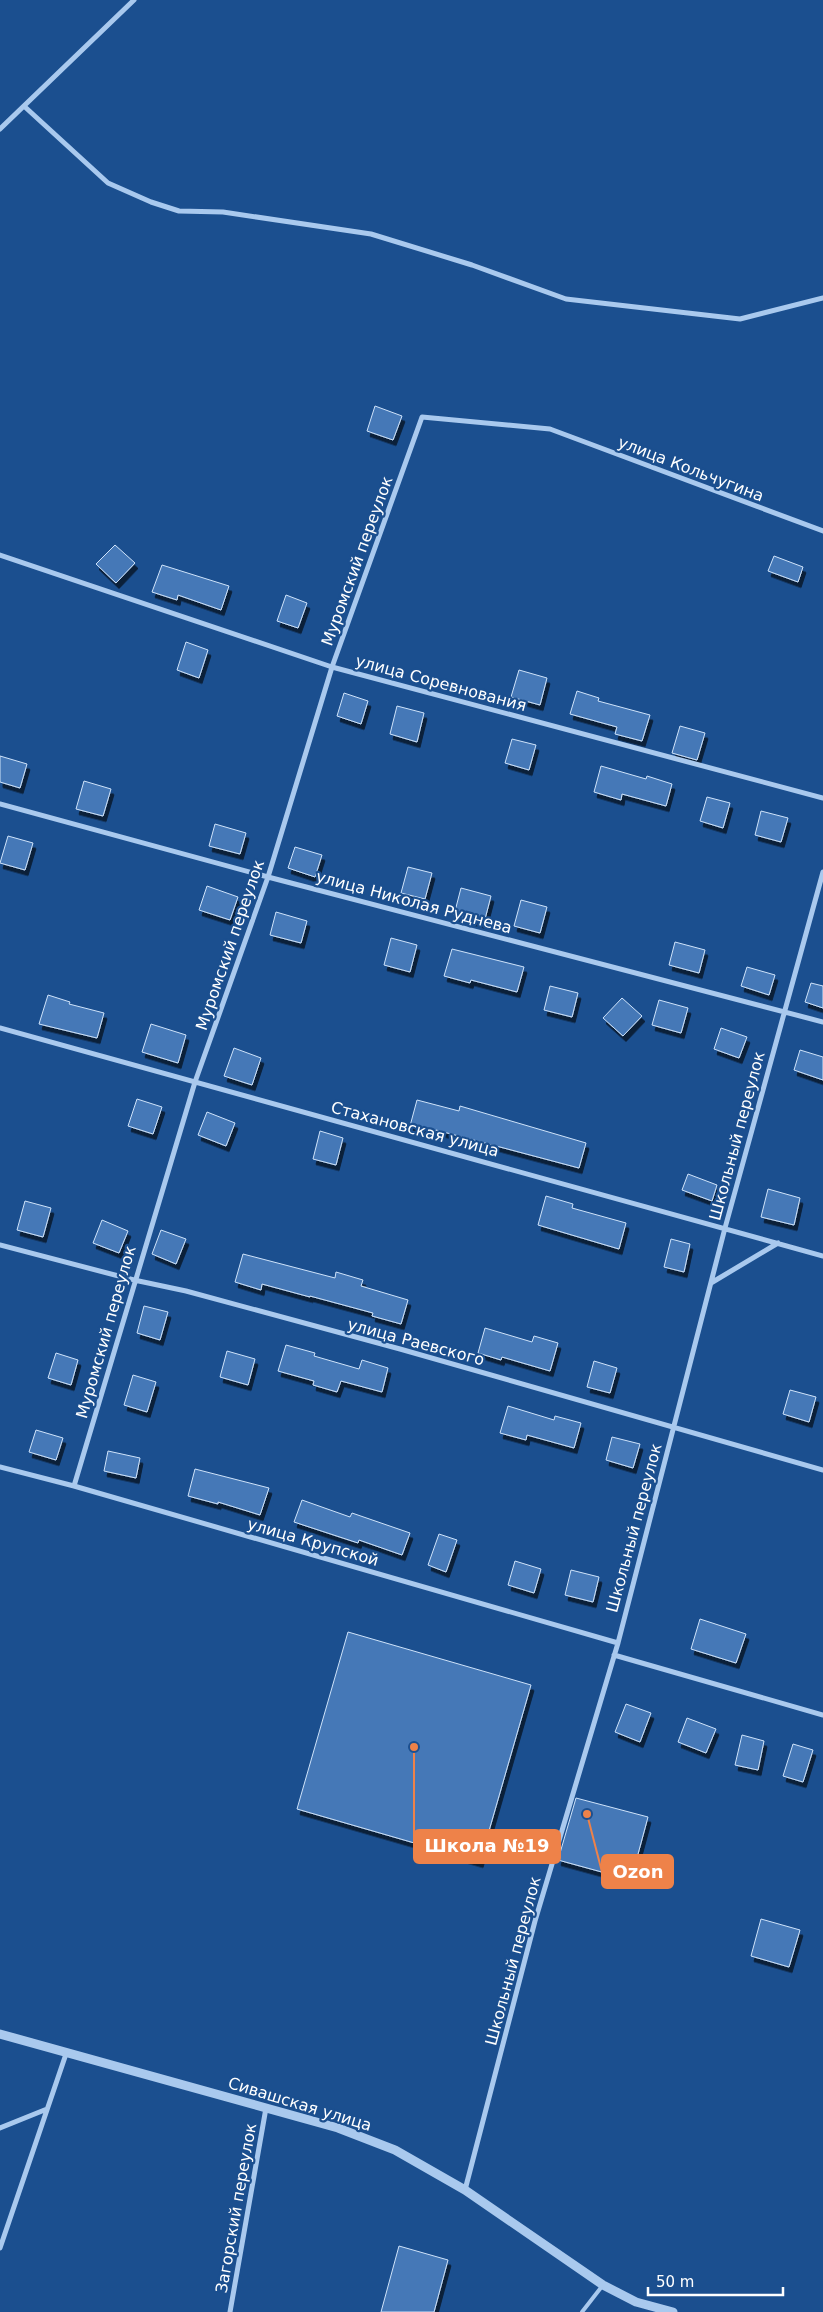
<svg xmlns="http://www.w3.org/2000/svg" width="823" height="2312" font-family="'DejaVu Sans',sans-serif">
<defs>
<filter id="shadow"><feDropShadow dx="3" dy="5.5" stdDeviation="0" flood-color="#0009"/></filter>
</defs>
<rect width="100%" height="100%" fill="#1b4f8f"/>
<path fill="#4478b7" stroke="#cfe3fa" filter="url(#shadow)" d="M375,406l27,10 -9,24 -26,-9z
M115,545l20,18 -19,20 -20,-19z
M774,556l29,11 -5,15 -30,-11z
M162,565l67,21 -8,24 -43,-15 -1,5 -25,-8z
M286,595l21,8 -9,25 -21,-7z
M186,642l22,8 -9,28 -22,-8z
M519,670l28,8 -7,27 -29,-8z
M577,691l22,7 -1,3 52,14 -8,26 -27,-7 2,-7 -47,-13z
M344,693l24,8 -7,23 -24,-8z
M397,706l27,7 -7,29 -27,-8z
M680,726l25,7 -8,27 -25,-7z
M512,739l24,6 -7,25 -24,-7z
M0,756l27,8 -7,24 -20,-6z
M601,766l45,13 1,-3 25,8 -6,22 -44,-12 -1,6 -27,-8z
M84,781l27,8 -8,27 -27,-7z
M707,797l23,6 -7,25 -23,-7z
M761,811l27,7 -7,24 -26,-7z
M215,824l31,9 -6,21 -31,-8z
M8,836l25,7 -8,27 -25,-7z
M295,847l27,8 -7,22 -27,-9z
M408,867l24,6 -7,26 -24,-6z
M207,886l31,11 -8,23 -31,-10z
M461,888l30,8 -7,27 -30,-8z
M521,900l26,7 -7,26 -26,-7z
M276,912l31,9 -6,22 -31,-8z
M391,938l26,7 -7,27 -26,-7z
M675,942l30,8 -6,23 -30,-8z
M452,949l72,18 -7,25 -46,-12 -1,3 -26,-7z
M747,967l28,8 -6,20 -28,-9z
M811,983l12,3v22l-18,-6z
M550,986l28,7 -6,24 -28,-7z
M48,995l22,7 -1,2 35,9 -7,25 -58,-14z
M622,998l20,18 -19,20 -20,-18z
M659,1000l29,8 -7,25 -29,-8z
M151,1024l35,11 -8,28 -36,-11z
M721,1028l26,9 -8,21 -25,-9z
M234,1048l27,10 -9,27 -28,-9z
M800,1050l23,7v23l-29,-10z
M137,1099l25,8 -9,27 -25,-8z
M417,1100l42,11 1,-5 126,37 -7,25 -143,-38 -1,3 -25,-7z
M207,1112l28,11 -9,23 -28,-11z
M320,1131l23,7 -7,27 -23,-6z
M688,1174l29,11 -5,16 -30,-11z
M768,1189l32,9 -6,27 -33,-8z
M546,1196l27,8 -1,4 54,15 -7,26 -81,-24z
M25,1201l26,7 -8,29 -26,-7z
M102,1220l26,11 -9,22 -26,-10z
M161,1230l25,9 -10,25 -24,-10z
M671,1239l19,5 -6,28 -20,-5z
M243,1254l92,24 1,-6 27,8 -2,6 47,14 -7,24 -29,-8 1,-3 -63,-17v1l-48,-13 -1,6 -26,-8z
M144,1306l24,6 -8,28 -23,-7z
M485,1328l47,14 2,-6 24,7 -8,28 -48,-14 -1,3 -23,-7z
M286,1345l29,8 -1,3 45,13 3,-9 26,8 -6,24 -41,-11 -4,11 -24,-7 1,-4 -36,-10z
M227,1351l28,8 -7,26 -28,-8z
M56,1353l22,7 -7,25 -23,-7z
M594,1361l23,7 -7,25 -23,-6z
M133,1375l23,7 -9,30 -23,-7z
M790,1390l26,7 -7,25 -26,-8z
M508,1406l46,14 1,-4 26,7 -7,25 -47,-13 -1,5 -26,-7z
M36,1430l27,8 -7,22 -27,-8z
M612,1437l28,7 -7,24 -27,-8z
M108,1451l32,7 -4,20 -32,-7z
M195,1469l74,19 -9,27 -42,-13v2l-30,-8z
M302,1500l48,17 2,-4 58,20 -8,22 -43,-15 -1,3 -64,-21z
M439,1534l18,6 -11,32 -18,-7z
M515,1561l26,8 -7,24 -26,-8z
M571,1570l28,7 -6,25 -28,-7z
M700,1619l46,15 -10,29 -45,-14z
M348,1632l183,53 -51,177 -183,-53z
M626,1704l25,9 -11,29 -25,-10z
M687,1718l29,11 -10,24 -28,-11z
M742,1735l22,6 -6,29 -23,-5z
M793,1744l20,6 -10,32 -20,-6z
M576,1798l72,19 -17,63 -73,-20z
M761,1919l39,11 -11,37 -38,-11z
M399,2246l49,14 -14,52h-53z"/>
<g fill="none" stroke-linecap="round" stroke-linejoin="round">
<path stroke="#a9c9ee" stroke-width="4" d="M582,2312l21,-27"/>
<path stroke="#a9c9ee" stroke-width="5" d="M25,107l83,76 43,19 28,9 44,1 148,22 101,31 94,34 174,20 83,-21
M0,129l134,-129
M0,555l332,112 491,131
M0,804l268,73 555,145
M0,1028l823,228
M0,1245l134,35 52,11 214,58 423,121
M711,1283l67,-40
M0,1467l74,19 544,157
M74,1486l121,-404 73,-205 64,-210 90,-250 128,12 273,102
M614,1655l209,60
M0,2128l47,-19
M465,2190l70,-269 83,-278 107,-415 98,-356
M0,2248l66,-194
M230,2312l36,-204"/>
<path stroke="#a9c9ee" stroke-width="9" d="M0,2034l338,94 57,22 70,40 138,95 33,17 37,10"/>
</g>
<g text-anchor="middle" dominant-baseline="central" stroke-width="4.5" stroke-linejoin="round" paint-order="stroke">
<g font-size="16" fill="#fff" stroke="#1b4f8f">
<text transform="translate(691 469) rotate(21)">улица Кольчугина</text>
<text transform="translate(357 561) rotate(-70)">Муромский переулок</text>
<text transform="translate(441 683) rotate(15)">улица Соревнования</text>
<text transform="translate(414 902) rotate(15)">улица Николая Руднева</text>
<text transform="translate(230 945) rotate(-71)">Муромский переулок</text>
<text transform="translate(415 1129) rotate(15)">Стахановская улица</text>
<text transform="translate(737 1136) rotate(-75)">Школьный переулок</text>
<text transform="translate(106 1332) rotate(-74)">Муромский переулок</text>
<text transform="translate(416 1342) rotate(15)">улица Раевского</text>
<text transform="translate(634 1528) rotate(-75)">Школьный переулок</text>
<text transform="translate(313 1542) rotate(16)">улица Крупской</text>
<text transform="translate(513 1961) rotate(-75)">Школьный переулок</text>
<text transform="translate(300 2104) rotate(17)">Сивашская улица</text>
<text transform="translate(236 2208) rotate(-80)">Загорский переулок</text>
</g>
</g>
<path fill="none" stroke="#ee8249" stroke-width="2" d="M414 1747L414 1846M587 1814L602 1872"/>
<g fill="#ee8249" stroke="#1b4f8f" stroke-width="2">
<circle cx="414" cy="1747" r="5"/>
<circle cx="587" cy="1814" r="5"/>
</g>
<g fill="#ee8249" stroke="#ee8249" stroke-width="2">
<rect x="414" y="1830" width="146" height="33" rx="5"/>
<rect x="602" y="1855" width="71" height="33" rx="5"/>
</g>
<g font-size="18" text-anchor="middle" font-weight="bold" fill="#fff">
<text x="487" y="1852">Школа №19</text>
<text x="638" y="1878">Ozon</text>
</g>
<path d="M648 2287v8h135v-8" fill="none" stroke="#ffffff" stroke-width="2.5"/>
<text x="656" y="2287" font-size="15" fill="#ffffff" stroke="#1b4f8f" stroke-width="4" paint-order="stroke">50 m</text>
</svg>
